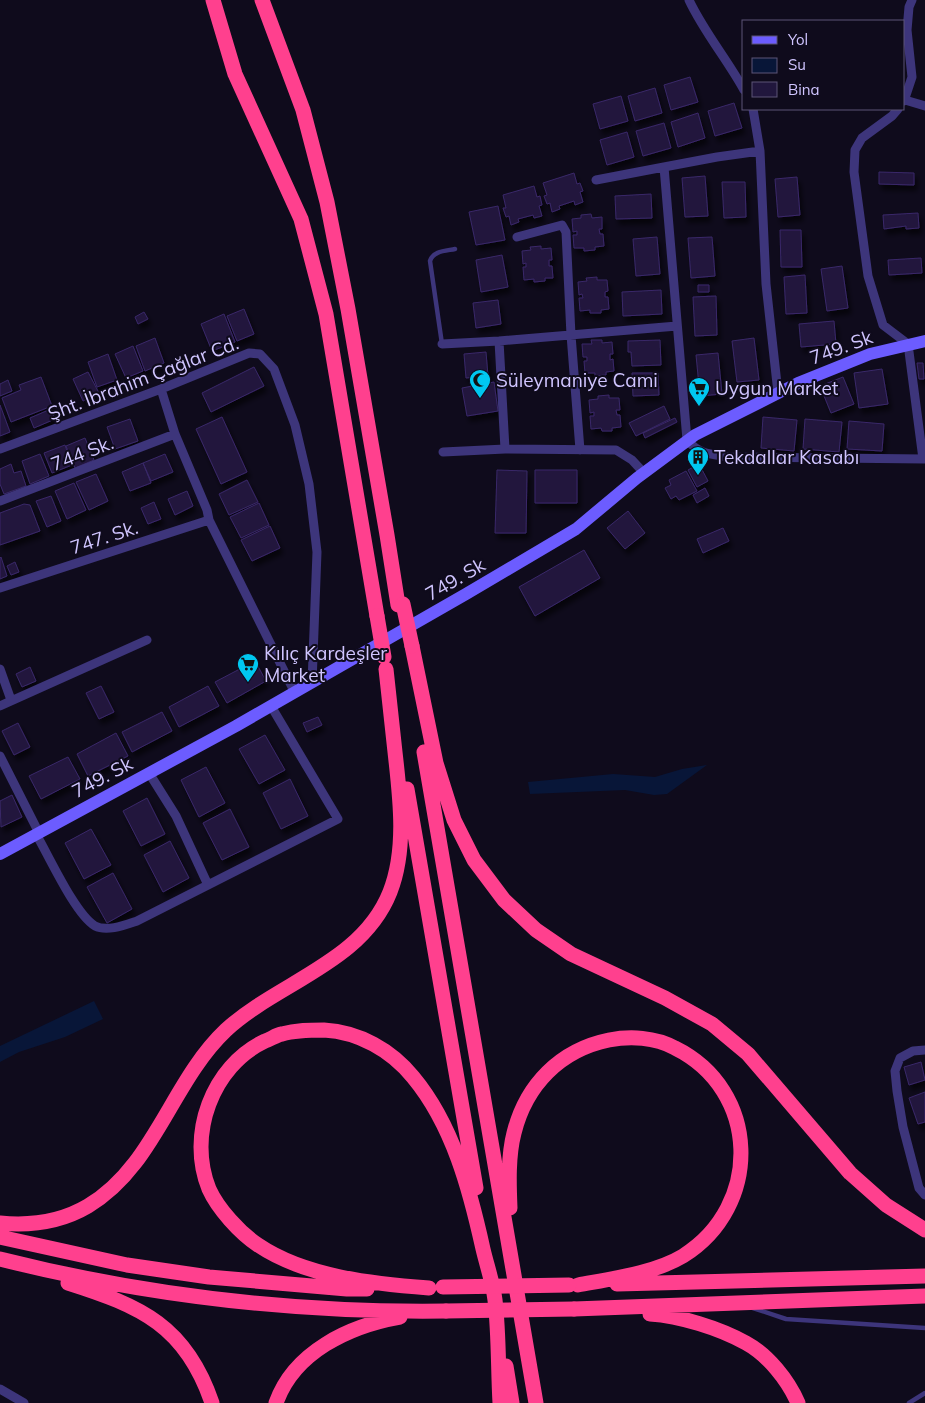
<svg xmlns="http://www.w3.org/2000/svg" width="925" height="1403" font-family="Mulish,sans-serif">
<defs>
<filter id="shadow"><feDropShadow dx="3" dy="5.5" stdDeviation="2.5" flood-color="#0009"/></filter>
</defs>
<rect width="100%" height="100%" fill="#0f0b1c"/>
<path fill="#081638" d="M707,765l-40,29 -13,1 -29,-5 -95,4 -2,-12 85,-8 42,3 27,-8z
M94,1001l9,18 -38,18 -46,15 -19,10v-16z"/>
<path fill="#21173d" stroke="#3a2869" filter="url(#shadow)" d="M690,77l8,25 -27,8 -7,-25z
M655,88l7,25 -27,8 -7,-25z
M621,96l7,25 -28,8 -7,-25z
M734,103l8,25 -27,8 -7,-25z
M698,113l7,25 -27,9 -7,-25z
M664,123l7,25 -28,8 -7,-25z
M627,132l7,25 -27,8 -7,-25z
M879,172l35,1v12l-35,-1z
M574,173l3,11 3,-1 3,8 -3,1 3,10 -8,3 -1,-4 -15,5 1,3 -8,3 -2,-9 -3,1 -3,-8 3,-1 -4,-12z
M705,176l3,40 -23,1 -3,-39z
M797,177l3,38 -22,2 -3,-38z
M722,182h23l1,35 -22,1z
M534,186l3,11 3,-1 2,9 -3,1 3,10 -8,2 -1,-3 -15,4 1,3 -8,3 -2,-9 -3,1 -3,-9h3l-3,-13z
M651,194l1,24 -36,1 -1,-23z
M498,206l7,34 -29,5 -7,-33z
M918,213l1,15 -13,1v-3l-22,3 -1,-14z
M591,214l1,4 10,-1v12h-3l1,5h3l1,12 -9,1v3l-11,1v-3h-10l-1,-13h4v-4l-4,1 -1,-13 9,-1v-3z
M780,230h21l1,37h-21z
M657,237l3,37 -24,2 -3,-37z
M712,237l3,39 -24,2 -3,-40z
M541,246v3l10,-1 1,12h-3v6h3l1,12h-8v3l-11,1v-3l-10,1 -1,-13h3v-4l-3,1 -1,-13 9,-1 -1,-3z
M502,255l6,32 -27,5 -5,-32z
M921,258l1,15 -33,2 -1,-15z
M842,266l6,42 -21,3 -6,-42z
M805,275l2,38 -21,1 -2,-37z
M597,277v3h10l1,11 -3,1v5h3l1,12 -8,1v3h-11v-3l-10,1 -1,-13h4l-1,-4 -3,1 -1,-13 9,-1 -1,-3z
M698,285h11v7h-11z
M661,290l1,24 -39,2 -1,-24z
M716,296l1,39 -22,1 -2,-39z
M498,300l3,24 -25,4 -3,-25z
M244,309l10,25 -17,7 -10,-25z
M144,312l4,7 -10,5 -3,-7z
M224,314l11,28 -23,9 -11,-27z
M834,321l2,23 -35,3 -2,-23z
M155,338l9,25 -19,8 -9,-25z
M754,338l5,42 -22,2 -5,-41z
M591,340h11v3l10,-1 1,12h-3v6l3,-1 1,12 -8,1v3l-11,1v-3h-10l-1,-12h3v-4h-4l-1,-13h10z
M660,340l1,25 -29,1 -1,-14h-3v-11z
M133,346l10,25 -17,7 -11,-24z
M486,352l2,24 -22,2 -2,-24z
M718,353l4,41 -22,2 -4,-41z
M108,354l9,26 -20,7 -9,-25z
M917,363h6l1,16h-5z
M254,367l10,19 -53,26 -9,-19z
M882,369l6,35 -29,4 -5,-35z
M88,372l11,21 -16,8 -10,-22z
M632,373h26l1,22 -26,1z
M41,377l11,29 -41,16 -9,-24 19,-8 -2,-5z
M843,377l11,27 -23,9 -11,-27z
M8,380l4,11 -12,5v-12z
M494,382l4,29 -31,5 -5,-28z
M609,395v3h10l1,12h-4l1,5h3l1,12 -9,1v3h-10l-1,-3 -10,1 -1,-13h4v-4l-4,1 -1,-13 9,-1v-3z
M0,405l10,27 -10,4z
M664,406l6,13 -34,17 -7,-13z
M51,409l4,10 -21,9 -4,-10z
M222,417l25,55 -26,12 -25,-55z
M763,417l34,3 -3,31 -33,-3z
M675,418l2,4 -32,16 -2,-5z
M130,419l8,22 -23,8 -8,-22z
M805,419l37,3 -3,30 -36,-3z
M849,421l35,3 -2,27 -35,-2z
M85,438l9,22 -19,8 -9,-22z
M65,445l7,20 -20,8 -8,-20z
M40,454l9,22 -19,8 -8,-23z
M165,454l8,18 -22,9 -8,-18z
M143,463l8,20 -21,8 -8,-19z
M11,464l3,9 7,-2 5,15 -22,8 -4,-10v-15z
M699,464l9,17 -11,6 -9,-17z
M497,470l30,1 -1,62h-31z
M535,470h42v33h-42z
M686,471l11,20 -18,9 -3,-4 -5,3 -6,-11 6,-3 -2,-5z
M96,474l12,27 -19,9 -13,-28z
M247,480l11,22 -29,13 -10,-21z
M74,483l12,27 -19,9 -12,-28z
M705,488l4,8 -12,7 -4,-8z
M187,491l6,15 -18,9 -7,-16z
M51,496l10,25 -14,6 -11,-26z
M154,502l7,17 -13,5 -7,-16z
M259,503l10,22 -28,13 -11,-21z
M24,504l6,1 10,26 -40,14v-32z
M628,511l17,22 -20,16 -18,-21z
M270,526l10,22 -28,13 -11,-21z
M723,528l6,13 -26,12 -6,-14z
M584,550l16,28 -65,38 -16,-29z
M1,557l6,19 -7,3v-21z
M15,562l4,10 -8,3 -4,-9z
M255,661l11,20 -39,22 -12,-21z
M30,667l6,14 -14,6 -6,-13z
M101,686l13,26 -15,7 -13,-26z
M208,686l11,20 -40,21 -10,-20z
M162,712l10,19 -40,21 -10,-20z
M318,717l4,8 -15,7 -4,-9z
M18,723l12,24 -16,8 -12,-24z
M116,733l12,23 -40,20 -11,-22z
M265,735l20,35 -26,14 -20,-35z
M68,757l12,22 -39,20 -12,-23z
M206,767l19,36 -26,14 -18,-37z
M290,779l18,37 -27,13 -18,-36z
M12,795l10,22 -21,10 -1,-26z
M147,798l18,36 -24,12 -18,-35z
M230,809l19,38 -27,13 -19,-37z
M91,829l20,36 -27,14 -19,-36z
M170,841l19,37 -26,14 -19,-37z
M113,873l19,36 -25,14 -20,-36z
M921,1062l4,18 -16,5 -5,-18z
M925,1092v30l-7,2 -9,-26z"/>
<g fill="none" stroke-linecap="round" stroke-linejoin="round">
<path stroke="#3d357b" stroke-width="4.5" d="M442,344l-12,-83c3,-10 15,-10 25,-12
M753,1308l33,11 139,9
M909,1403l16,-10"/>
<path stroke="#3d357b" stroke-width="9" d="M689,0c15,32 38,59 55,90
M905,100l20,6
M904,101l8,-24 -5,-47 2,-23 3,-7
M753,109l7,42 6,133 12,109
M898,109l-6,7 -30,22 -7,12 -1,22 14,104 15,49 25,19 15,115
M760,151l-43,6 -53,10 23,273c13,15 24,14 42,17l196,2
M596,180l68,-13
M517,237l45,-12 4,7 5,103 9,115
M499,341l6,108
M442,344l57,-3 178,-15
M0,449l161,-60 88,-36 11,1 14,15 21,56 14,59 8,68 -5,131
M443,452l62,-3 111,1 16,10 12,13
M0,501l175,-67
M209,520l86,173
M0,588l209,-68 -2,-10 -32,-76 -14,-45
M0,669l11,31
M0,706l147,-66
M0,756l39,77
M149,773l27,43 32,69
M36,834c13,22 39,80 59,92 12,6 30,-1 42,-5l201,-102 -67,-113
M925,1050l-12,1 -13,7 -5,13 2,20 6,36 16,61 6,7
M0,1389l24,14"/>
<path stroke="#6c5cff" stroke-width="12" d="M0,854l236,-128 230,-132 110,-65 61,-51 58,-43 103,-52 72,-29 55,-13"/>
<path stroke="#ff408e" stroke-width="15" d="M213,0l22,74 66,145 25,95 51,302
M262,0l41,110 24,92 21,107 39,226 11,70
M412,646l24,117 18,57 20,40 30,40 32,30 35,24 94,44 47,26 36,30 102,119 36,32 39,25
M424,752l112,651
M407,789l69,399
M510,1208c-1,-24 -2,-52 4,-75 12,-48 46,-83 95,-93 21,-4 46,-3 66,8 85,42 88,158 8,208 -28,17 -73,23 -105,29
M0,1223c31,3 61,-1 88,-17 67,-40 83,-124 138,-176 52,-48 136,-67 164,-138 17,-43 10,-95 5,-140 -3,-28 -6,-56 -9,-83
M0,1237l127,28 82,12 138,12h20
M0,1259c147,37 295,54 446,52
M68,1283c73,23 118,43 144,120
M617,1284l308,-8
M429,1288c-55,-4 -124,-11 -171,-43 -18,-12 -40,-36 -49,-56 -22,-54 3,-123 56,-148 6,-2 11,-6 17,-7 14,-4 28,-4 42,-4 35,2 67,20 89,47 40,48 57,113 70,172 4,17 10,34 12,51 4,34 3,69 5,103
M574,1309l351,-13
M650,1314c30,2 69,14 96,29 22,12 42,37 52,60
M506,1366l6,37
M276,1403c18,-51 73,-77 124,-86"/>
<path stroke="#ff408e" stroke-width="15" d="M403,604l9,42
M377,616l7,41
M443,1287l126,-2
M446,1311l128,-2"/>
</g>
<defs>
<g id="mosque-pin" transform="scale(1.125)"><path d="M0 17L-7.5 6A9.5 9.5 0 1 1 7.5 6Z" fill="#00c7f0" stroke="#0f0b1c"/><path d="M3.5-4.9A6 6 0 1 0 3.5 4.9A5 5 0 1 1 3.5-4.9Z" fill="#111"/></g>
<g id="supermarket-pin" transform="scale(1.125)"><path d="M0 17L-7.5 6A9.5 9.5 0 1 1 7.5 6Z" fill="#00c7f0" stroke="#0f0b1c"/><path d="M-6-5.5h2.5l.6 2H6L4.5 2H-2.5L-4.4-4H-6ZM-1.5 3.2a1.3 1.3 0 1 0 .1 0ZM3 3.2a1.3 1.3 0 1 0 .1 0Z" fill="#111"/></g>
<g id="building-pin" transform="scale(1.125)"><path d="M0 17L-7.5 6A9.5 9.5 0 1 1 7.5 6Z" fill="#00c7f0" stroke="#0f0b1c"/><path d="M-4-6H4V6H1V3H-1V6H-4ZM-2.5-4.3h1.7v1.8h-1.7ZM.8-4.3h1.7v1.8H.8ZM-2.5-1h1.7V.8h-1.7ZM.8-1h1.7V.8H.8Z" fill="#111"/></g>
</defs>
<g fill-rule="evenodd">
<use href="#mosque-pin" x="480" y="380"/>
<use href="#supermarket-pin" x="699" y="388"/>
<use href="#building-pin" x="698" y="457"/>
<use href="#supermarket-pin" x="248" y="664"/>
</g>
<g text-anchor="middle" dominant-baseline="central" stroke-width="4" stroke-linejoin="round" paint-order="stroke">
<g font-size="19" fill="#d0c5ff" stroke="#0f0b1c">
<text transform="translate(841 347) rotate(-20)">749. Sk</text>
<text transform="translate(143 378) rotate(-21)">Şht. İbrahim Çağlar Cd.</text>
<text transform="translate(82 453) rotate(-21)">744 Sk.</text>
<text transform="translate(104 537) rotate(-18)">747. Sk.</text>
<text transform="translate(455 579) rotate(-30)">749. Sk</text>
<text transform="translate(102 777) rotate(-28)">749. Sk</text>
</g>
<g font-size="19" fill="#d0c5ff" stroke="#0f0b1c" text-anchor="start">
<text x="496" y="380">Süleymaniye Cami</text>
<text x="715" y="388">Uygun Market</text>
<text x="714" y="457">Tekdallar Kasabı</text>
<text x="264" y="653">Kılıç Kardeşler<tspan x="264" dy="22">Market</tspan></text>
</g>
</g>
<rect x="742" y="20" width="162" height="90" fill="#0f0b1c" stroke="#5c5577"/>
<rect x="752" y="36" width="25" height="8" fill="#6c5cff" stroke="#5c5577"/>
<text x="788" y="45" font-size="15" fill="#d0c5ff">Yol</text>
<rect x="752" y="58" width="25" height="15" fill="#081638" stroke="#5c5577"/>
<text x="788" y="70" font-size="15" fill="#d0c5ff">Su</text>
<rect x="752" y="82" width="25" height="15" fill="#21173d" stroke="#5c5577"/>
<text x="788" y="95" font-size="15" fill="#d0c5ff">Bina</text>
</svg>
